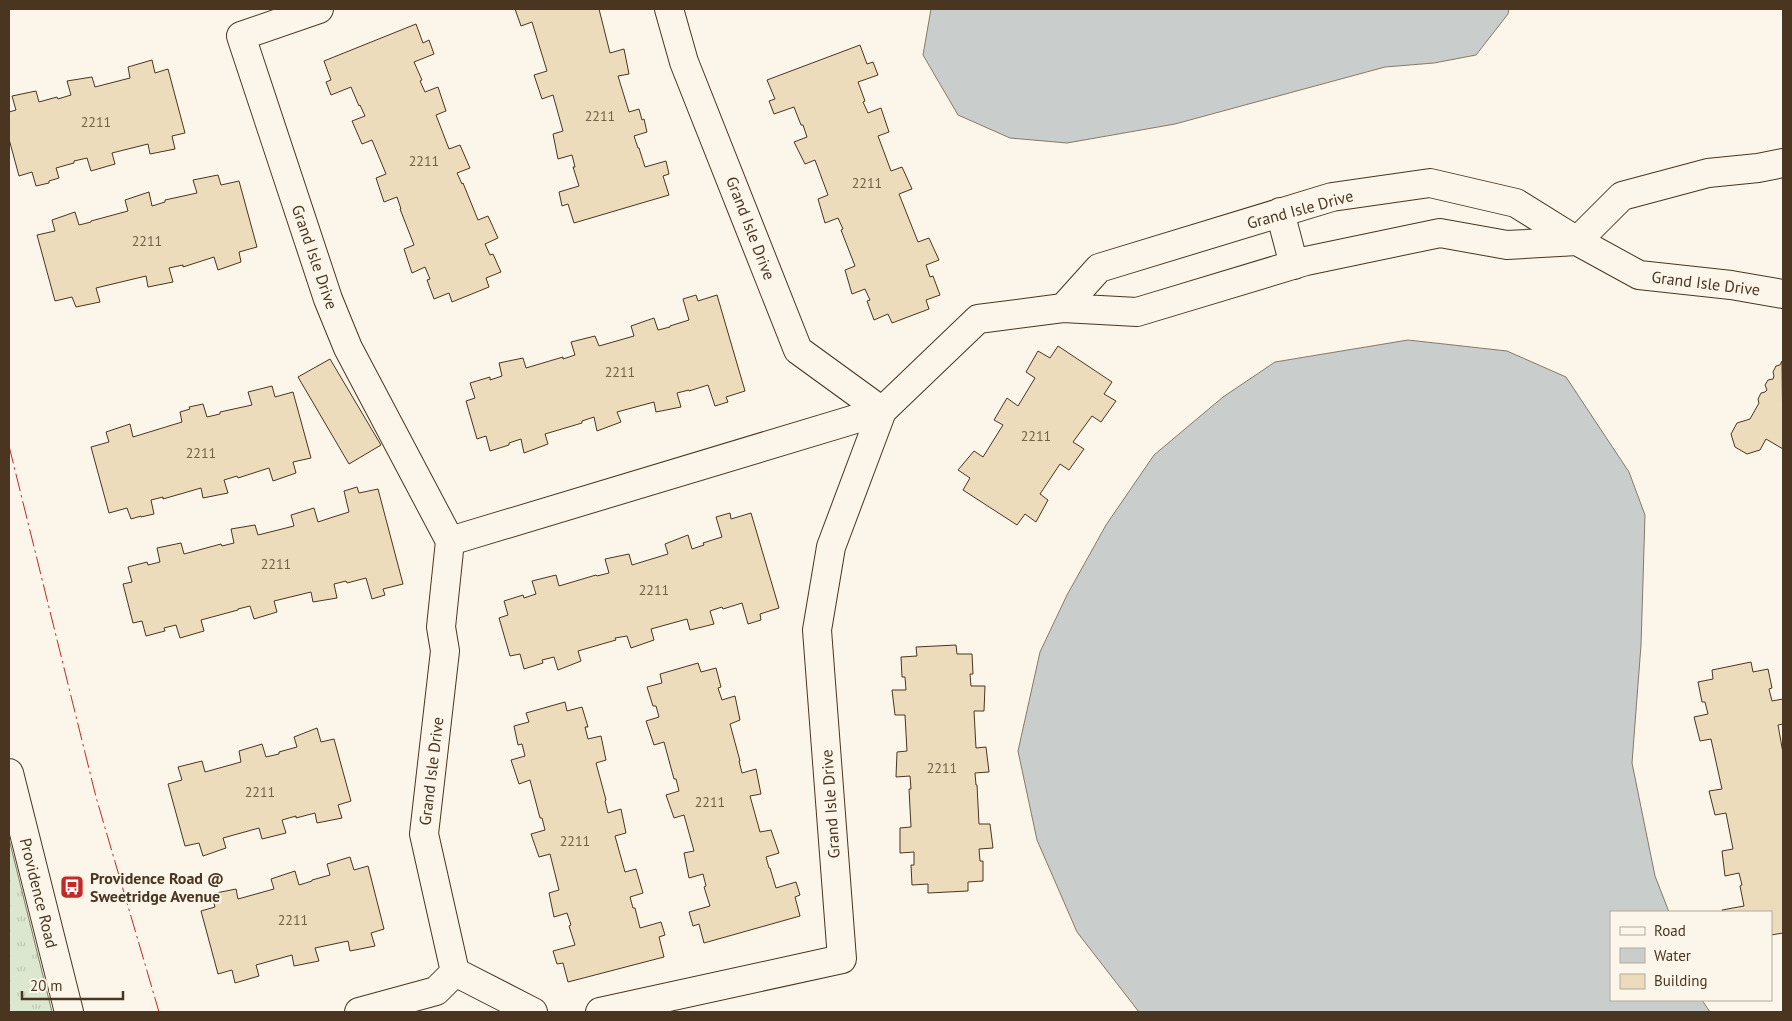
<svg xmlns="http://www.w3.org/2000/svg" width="1792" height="1021" font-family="'PT Sans',sans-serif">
<defs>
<pattern id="grass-tufts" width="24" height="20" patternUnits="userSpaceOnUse" patternTransform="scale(1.25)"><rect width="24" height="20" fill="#dce7d0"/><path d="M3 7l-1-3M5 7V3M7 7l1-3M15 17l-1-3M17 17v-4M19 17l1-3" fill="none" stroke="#bec7b2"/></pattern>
</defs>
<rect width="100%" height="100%" fill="#fbf6e9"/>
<path fill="url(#grass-tufts)" stroke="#887966" d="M9,839l43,173h-43z"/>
<path fill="#c9cecd" stroke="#887966" d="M931,9h578l-1,5 -32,41 -42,8 -49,4 -210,57 -108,19 -57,-5 -52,-23 -35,-60z
M1408,340l99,11 59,26 63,95 16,43 -4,130 -9,118 23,113 14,36h-58v88h91l8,12h-571l-62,-80 -40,-92 -19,-89 22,-99 27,-57 39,-70 48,-70 69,-58 52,-35z"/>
<path fill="#ecdcbc" stroke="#4a3520" d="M515,9h84l11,44 14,-4 5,25 -11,2 11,36 10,-3 3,11 2,-1 3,13 -13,4 4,12h1l6,19 21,-6 3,13 -6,2 6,19 -95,28 -6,-19 -6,2 -3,-14 20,-6 -6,-19h2l-3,-12 -14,4 -5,-25 10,-3 -10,-36 -11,4 -8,-24 13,-4 -15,-49 -11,4z
M416,24l7,19 6,-3 5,14 -20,8 8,18 -2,1 5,11 13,-5 8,24 -10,4 13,34 11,-4 10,23 -13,5 5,11 1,-1 15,37 10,-4 10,22 -13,6 5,11 3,-1 8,18 -15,6 3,9 -37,15 -3,-9 -15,6 -7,-19 3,-1 -5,-12 -13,6 -8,-24 10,-4 -14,-36h1l-4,-12 -13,5 -8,-24 10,-4 -14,-34 -10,4 -10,-23 13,-5 -5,-11 -1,1 -8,-19 -20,8 -5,-13 5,-2 -7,-19z
M860,45l7,19 6,-2 5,13 -20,7 7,19 -2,1 5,11 13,-5 8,24 -11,4 13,35 11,-4 10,22 -13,5 19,48 11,-4 10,22 -13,5 4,12 3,-1 7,19 -14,5 3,9 -37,14 -4,-9 -14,6 -7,-19 3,-1 -5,-11 -13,5 -7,-24 10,-4 -14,-36 2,-1 -5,-11 -13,5 -7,-24 10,-4 -13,-35 -10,4 -11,-22 13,-5 -4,-12h-2l-7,-18 -20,7 -5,-13 6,-2 -8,-19z
M152,60l3,13 13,-4 17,64 -13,3 3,13 -25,5 -2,-10 -36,9 3,11 -24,7 -4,-13 -13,3v2l-18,5 3,10 -10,3v2l-13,3 -4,-14 -13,4 -10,-37v-27l7,-2 -4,-14 24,-5 3,11 18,-5 1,2 13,-4 -4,-14 25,-4 3,10 35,-9 -2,-11z
M218,175l3,10 18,-4 18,66 -18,5 2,10 -23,8 -4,-13 -31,10v-2l-14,3 4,14 -25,5 -2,-11 -50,12 4,14 -24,5 -4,-10 -17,4 -18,-66 18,-4 -3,-11 23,-8 4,13 12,-3v-1l37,-10 -3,-11 24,-8 3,14 13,-4v-2l32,-7 -4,-13z
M696,295l2,6 19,-6 28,96 -19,6 2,5 -13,4 -7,-21 -19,6v-1l-12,3 4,14 -25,5 -2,-10 -37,10 4,10 -24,9 -3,-14 -12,4v2l-37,11 3,10 -24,9 -3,-14 -12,4v2l-19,6 -4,-15 -9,3 -11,-38 9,-3 -5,-15 20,-6v3l12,-4 -3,-13 24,-5 3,10 37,-11v2l12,-4 -4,-13 24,-6 4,10 35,-10 -3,-10 23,-8 4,12 12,-3v-1l19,-6 -6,-21z
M1058,346l54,36 -8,12 12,7 -15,21 -9,-6 -19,26 11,7 -15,21 -9,-6 -20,30 8,6 -12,22 -11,-8 -8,11 -54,-35 7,-12 -12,-8 16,-19 9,6 20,-32 -9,-5 13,-22 11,8 17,-28 -9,-6 12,-21 12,7z
M330,359l51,86 -32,19 -51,-87z
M1782,361l1,88 -17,-10 -6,11 -13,4 -12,-7 -4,-13 6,-11 13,-4 9,-16 -1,-4 3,-6 4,-1 2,-2 -2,-5 3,-5 5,-1 1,-3 -1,-4 3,-6 4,-1z
M272,386l3,11 18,-5 18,66 -18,4 3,11 -23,8 -4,-13 -31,10 -1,-2 -13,4 4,13 -25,5 -2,-10 -38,11v-2l-12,3 3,14 -13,3v-1l-10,3 -4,-11 -18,5 -18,-66 18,-5 -3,-10 24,-8 3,13 49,-15 -2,-10 10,-3 -1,-2 14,-3 4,13 13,-3v-2l32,-7 -4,-13z
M357,487l2,6 19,-4 25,95 -20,5 2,6 -13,4 -6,-21 -19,5 -1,-2 -12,3 3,14 -24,4 -2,-10 -37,9 3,11 -23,7 -4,-13 -12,3v1l-37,10 3,11 -24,7 -4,-13 -12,3 1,3 -19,5 -4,-15 -9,2 -10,-39 9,-2 -4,-15 19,-5 1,3 12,-3 -3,-14 24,-5 3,11 37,-10 1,2 12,-3 -3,-14 24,-4 3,10 36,-9 -3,-11 23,-7 4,14 12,-4 19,-6 -5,-21z
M730,513l1,6 20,-6 28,95 -19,6 1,6 -13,4 -6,-21 -19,6 -1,-2 -12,4 4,13 -24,6 -3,-11 -36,10 3,11 -23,8 -4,-12 -12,2 1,2 -38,11 3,10 -23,9 -4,-13 -12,3 1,3 -19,6 -4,-15 -10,2 -11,-38 9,-3 -4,-14 19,-6 1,3 12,-4 -4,-13 24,-6 3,11 37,-11 1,1 12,-3 -4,-14 24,-5 3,11 36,-11 -3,-10 23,-9 4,14 12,-4 -1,-2 19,-6 -6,-20z
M956,645l1,9h15l1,20h-3l1,12h14l-1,25h-10l2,37 10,-1 3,25 -14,1 1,12h1l2,39h11l3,24 -14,1 1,12h3v20l-15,1v9l-40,2v-9l-16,1 -1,-20h3v-13l-14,1v-25l11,-1 -2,-38h2l-1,-13 -14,1 1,-25 10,-1 -2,-36h-10l-3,-25h14l-1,-13h-3l-1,-20 16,-1 -1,-9z
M1751,662l2,10 15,-3 4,19 -3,1 3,12 11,-2v25l-5,1 5,28v180l-12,2v-23h-48l-1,-2 22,-4 -4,-20 2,-1 -3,-12 -14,3 -3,-25 11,-2 -7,-36 -11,2 -6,-24 13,-2 -11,-50 -11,2 -6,-24 14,-3 -3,-12h-3l-4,-20 15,-3 -1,-9z
M698,663l3,9 15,-4 5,19 -3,1 4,12 13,-4 5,24 -10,4 10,37h-1l3,12 14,-4 5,25 -11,2 10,36 11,-2 8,23 -13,4 3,11h1l6,20 20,-6 4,13 -5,2 5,19 -96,27 -5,-19 -6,2 -4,-14 21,-6 -6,-19 2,-1 -3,-12 -14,4 -5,-25 10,-2 -10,-36 -10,3 -8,-23 13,-4 -3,-12h-2l-10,-37 -10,3 -8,-24 13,-4 -3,-11h-3l-6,-19 15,-4 -2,-9z
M565,702l2,9 15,-4 6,20h-3l3,12 13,-3 5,24 -10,3 10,37 -1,1 3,12 13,-4 5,24 -11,3 10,36 11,-3 7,24 -13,4 3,11h2l5,20 21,-6 4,13 -6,2 5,20 -96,25 -5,-19 -6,1 -4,-13 22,-6 -6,-19 2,-1 -4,-12 -13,4 -5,-24 10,-3 -9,-36 -11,3 -8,-23 14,-4 -3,-12h-2l-10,-38 -11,4 -8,-24 14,-4 -3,-12 -4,1 -4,-19 15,-4 -3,-9z
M317,728l4,14 13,-3 17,62 -13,4 4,13 -25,5 -2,-10 -19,5v-2l-14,4 4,13 -24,6 -3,-11 -36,10 3,10 -23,8 -4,-13 -14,3 -17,-62 14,-4 -4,-13 24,-6 3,11 36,-10 -2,-11 23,-7 4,13 13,-3v-2l18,-5 -3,-10z
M350,857l4,13 14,-4 16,63 -13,4 4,13 -25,5 -2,-10 -33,7 4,13 -25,5 -2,-11 -36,10 3,11 -24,7 -3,-13 -14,4 -17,-63 14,-4 -4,-13 25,-5 2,10 36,-10 -3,-10 24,-8 4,14 13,-4v-1l18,-5 -3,-11z"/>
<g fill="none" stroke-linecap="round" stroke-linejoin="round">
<g stroke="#4a3520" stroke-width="30">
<path id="street" d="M319,9l-78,27 87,263 20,49 102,193 -9,86 4,24 -21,183 31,138 78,40
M1280,212l14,53
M1577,241l45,-45 86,-23 50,-5 25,-5
M1063,308l36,-40 233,-71 98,-14 86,20 61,38 62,34 92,10 52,9
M450,541l432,-130 96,-92 85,-11 74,4 169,-51 134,-28 67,12 70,-4
M359,1012l77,-21 19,-19
M600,1012l242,-53 -25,-329 14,-83 51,-136 -84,-61 -114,-288 -15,-53"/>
</g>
<g stroke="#4a3520" stroke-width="30">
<path id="secondary" d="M9,773l60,239"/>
</g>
<use href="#street" stroke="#fbf6e9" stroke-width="28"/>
<use href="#secondary" stroke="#fbf6e9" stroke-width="28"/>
<path stroke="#c62828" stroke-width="1" stroke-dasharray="18 4 2.5 4" stroke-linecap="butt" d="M9,446l87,351 63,215"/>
</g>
<defs>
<g id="bus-square" transform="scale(1.25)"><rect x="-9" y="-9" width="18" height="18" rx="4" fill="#c62828" stroke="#fbf6e9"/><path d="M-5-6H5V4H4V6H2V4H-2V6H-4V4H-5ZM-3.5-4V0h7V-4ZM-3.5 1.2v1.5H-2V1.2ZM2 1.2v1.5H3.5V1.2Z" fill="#fff"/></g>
</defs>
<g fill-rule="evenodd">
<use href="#bus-square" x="72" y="887"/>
</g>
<g text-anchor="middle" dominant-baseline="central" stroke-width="4" stroke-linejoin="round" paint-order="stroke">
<g font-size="14" fill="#725f47">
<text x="600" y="116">2211</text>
<text x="96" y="122">2211</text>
<text x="424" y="161">2211</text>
<text x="867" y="183">2211</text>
<text x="147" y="241">2211</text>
<text x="620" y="372">2211</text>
<text x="1036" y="436">2211</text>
<text x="201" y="453">2211</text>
<text x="276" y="564">2211</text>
<text x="654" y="590">2211</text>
<text x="942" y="768">2211</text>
<text x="260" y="792">2211</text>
<text x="710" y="802">2211</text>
<text x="575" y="841">2211</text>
<text x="293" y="920">2211</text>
</g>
<g font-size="16" fill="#4a3520" stroke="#fbf6e9">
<text transform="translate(1300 209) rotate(-15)">Grand Isle Drive</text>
<text transform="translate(751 228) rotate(69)">Grand Isle Drive</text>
<text transform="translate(315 257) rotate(71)">Grand Isle Drive</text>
<text transform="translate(1706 283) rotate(7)">Grand Isle Drive</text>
<text transform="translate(431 771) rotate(-83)">Grand Isle Drive</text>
<text transform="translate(830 804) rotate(-94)">Grand Isle Drive</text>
<text transform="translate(39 893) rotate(76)">Providence Road</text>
</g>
<g font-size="16" font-weight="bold" fill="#4a3520" stroke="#fbf6e9" text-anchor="start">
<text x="90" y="878">Providence Road @<tspan x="90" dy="18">Sweetridge Avenue</tspan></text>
</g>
</g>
<rect width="1792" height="1021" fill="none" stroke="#4a3520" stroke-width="20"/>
<rect x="1610" y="911" width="162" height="90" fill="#fbf6e9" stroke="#b4a999"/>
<rect x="1620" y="927" width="25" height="8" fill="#fbf6e9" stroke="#b4a999"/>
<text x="1654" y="936" font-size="15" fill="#4a3520">Road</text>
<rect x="1620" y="948" width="25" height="15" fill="#c9cecd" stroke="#b4a999"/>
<text x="1654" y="961" font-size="15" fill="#4a3520">Water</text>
<rect x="1620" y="974" width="25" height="15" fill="#ecdcbc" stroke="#b4a999"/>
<text x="1654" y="986" font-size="15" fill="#4a3520">Building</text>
<path d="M22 991v8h101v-8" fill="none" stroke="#4a3520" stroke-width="2.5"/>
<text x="30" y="991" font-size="15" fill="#4a3520" stroke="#fbf6e9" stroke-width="4" paint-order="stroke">20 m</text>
</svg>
